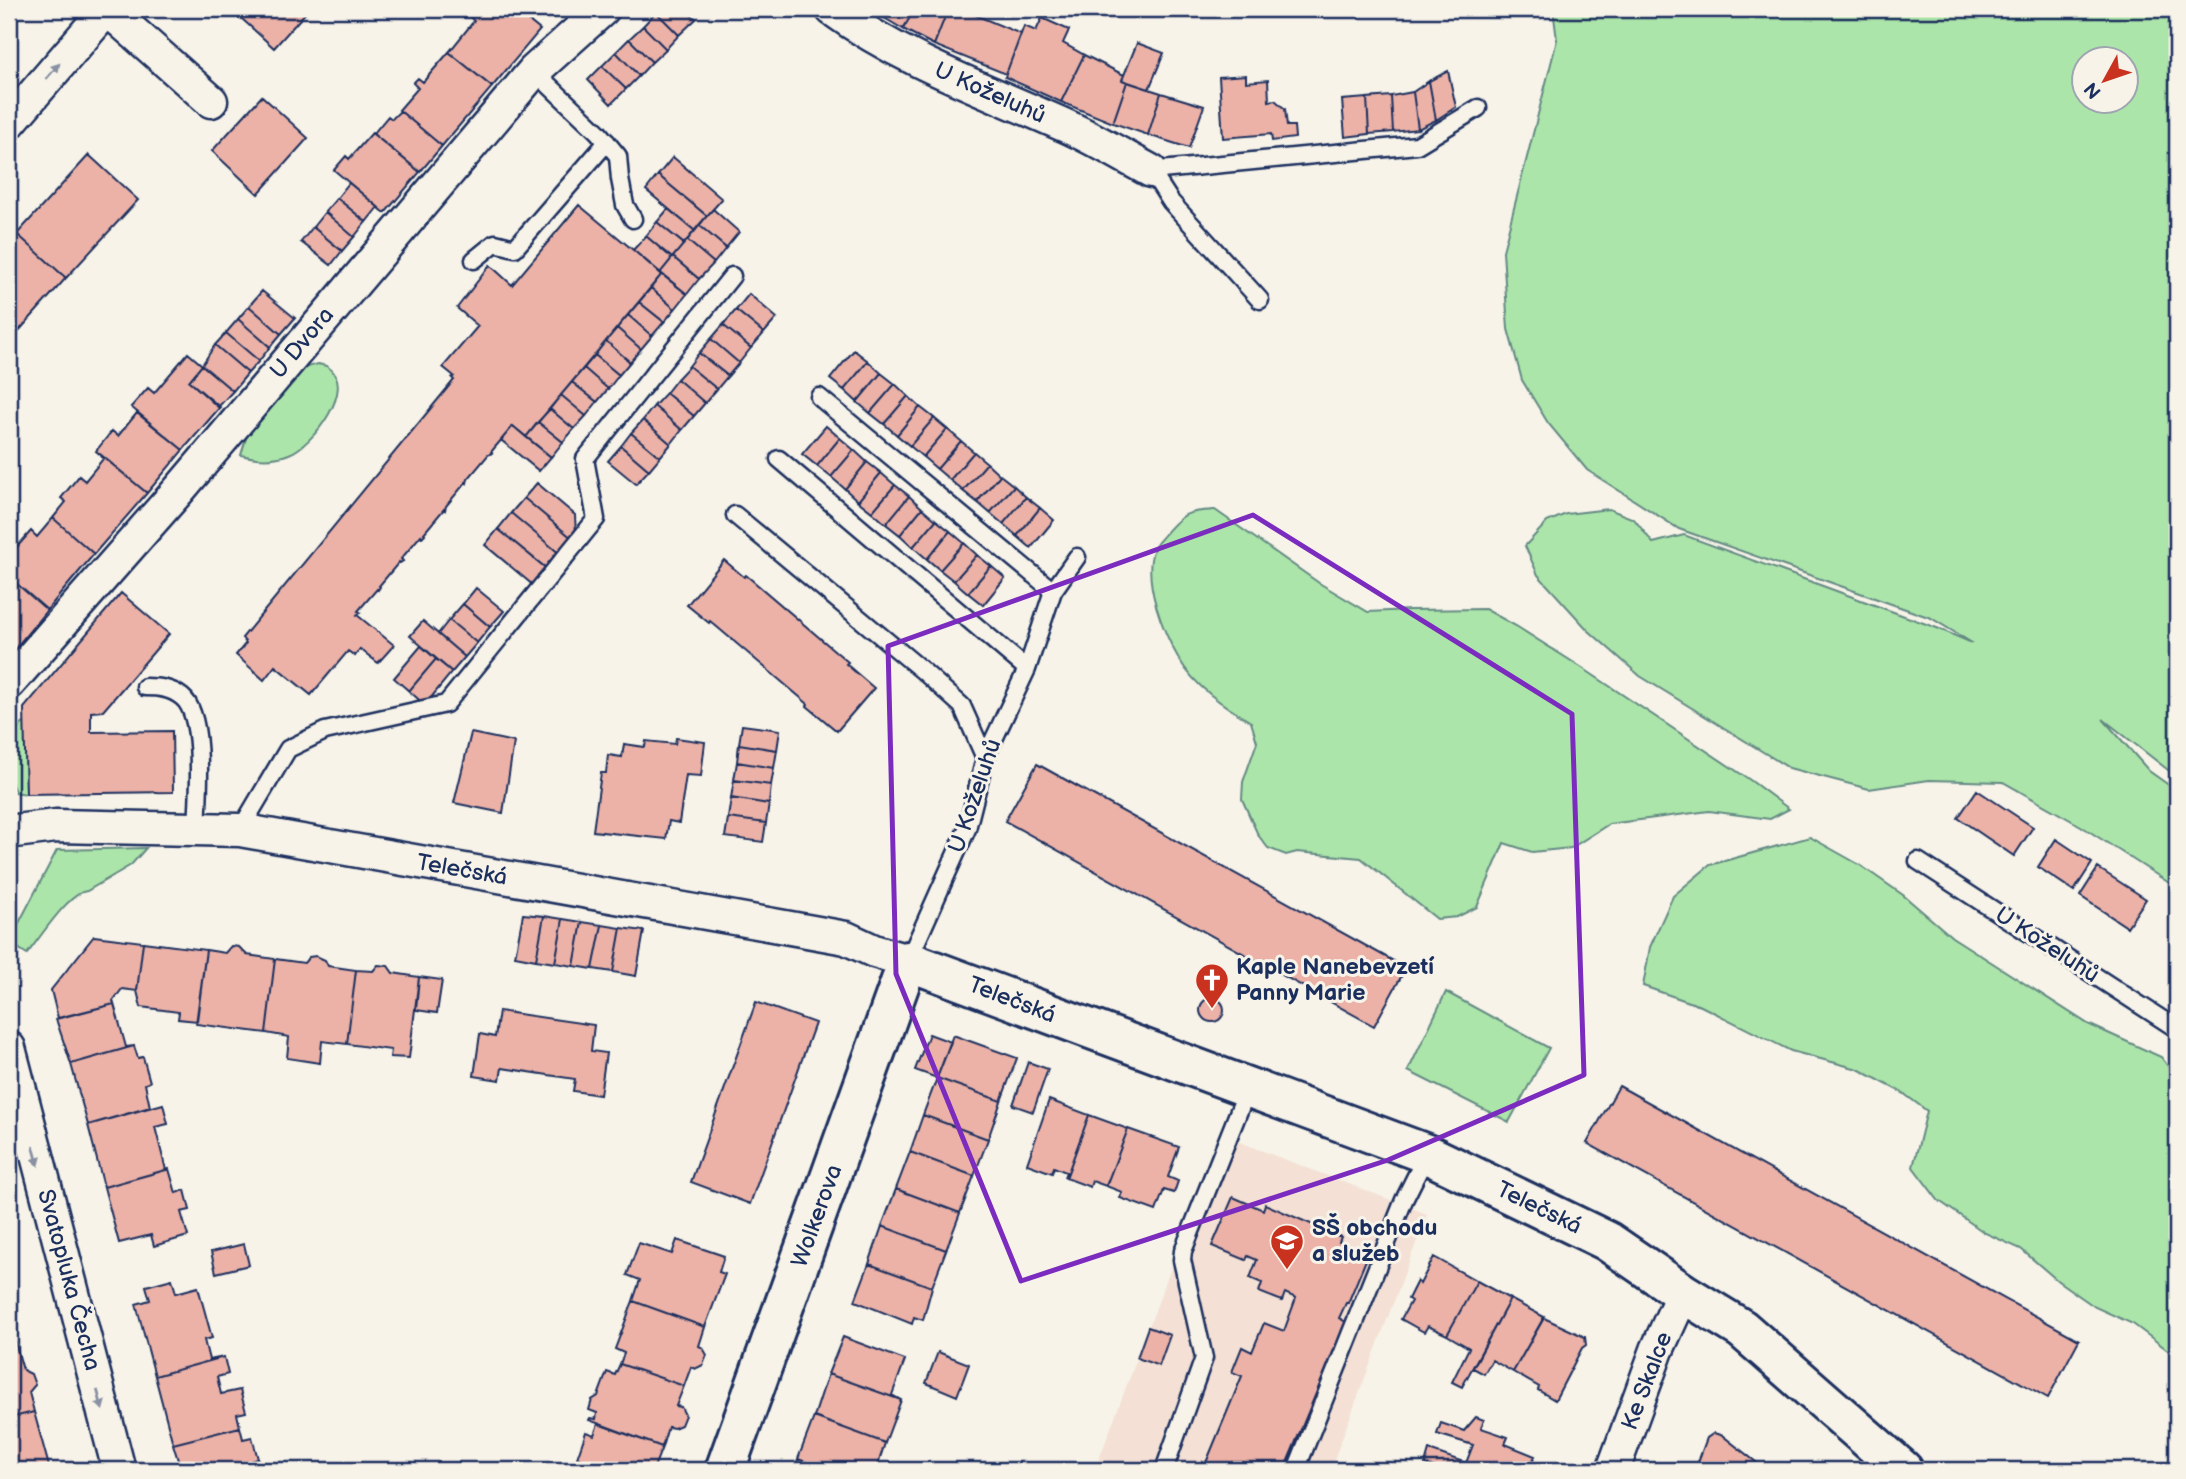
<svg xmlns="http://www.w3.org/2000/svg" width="2186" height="1479" font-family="'Balsamiq Sans',sans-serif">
<rect width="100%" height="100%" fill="#f7f3e8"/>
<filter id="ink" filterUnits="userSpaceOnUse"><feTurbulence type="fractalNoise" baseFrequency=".0143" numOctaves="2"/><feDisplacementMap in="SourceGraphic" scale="14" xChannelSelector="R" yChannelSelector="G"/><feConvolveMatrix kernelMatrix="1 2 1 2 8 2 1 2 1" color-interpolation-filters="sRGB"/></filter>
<g filter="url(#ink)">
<path fill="#f4e0d4" d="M1221,1135l206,79 -97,256h-235z"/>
<path fill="#ace5a9" stroke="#648a84" stroke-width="2" fill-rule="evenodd" d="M1553,9h624v768l-74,-58 46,52 28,20v97l-96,-62 -78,-44 -74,-2 -60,9 -80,-21 -149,-92 -52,-46 -50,-55 -13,-29 22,-24 19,-8 43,-5 25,10 19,24 31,-8 253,93 35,15 -41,-25 -252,-89 -92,-59 -39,-47 -26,-43 -14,-51 -5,-78 54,-211zM2084,60h42v42h-42z
M318,364c3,1 7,1 10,3 30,20 -16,79 -39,87 -15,6 -33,5 -48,1l6,-20 45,-55 12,-12z
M1215,510l104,73 49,29 42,-2 75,-1 31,17 68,43 166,111 39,29 -19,10 -61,-8 -100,13 -38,24 -39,4 -28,-9 -27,64 -20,10 -20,2 -76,-61 -64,-6 -11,3 -18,-7 -10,-13 -16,-36 1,-17 14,-40 -6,-20c-27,-16 -56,-35 -72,-63 -16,-27 -36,-77 -26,-108 1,-6 8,-12 12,-17 19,-22 21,-22 50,-24z
M25,722l1,72 -11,-2c-9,-20 -11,-56 10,-70z
M1810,837l50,28 43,30 49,42 136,87 73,33 16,21v279l-44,-33 -38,-17 -37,-26 -37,-32 -36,-16 -47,-33 -25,-33 14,-56 -24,-18 -45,-24 -67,-18 -90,-45 -58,-20 7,-39 23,-51 37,-31z
M146,848l-15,17 -44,26c-18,1 -48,48 -60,63l-18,-12 48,-92z
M1446,992l103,56 -40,74 -101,-51z"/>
<path fill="#ecb2a7" stroke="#1b2f5e" stroke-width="2" d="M231,9h78l-35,39z
M485,9h29l26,21 -48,57 -43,-35 25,-31 -5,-5 5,-5 5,4z
M660,9h25l11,10 -17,16 -23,-23z
M869,9h46l-12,20z
M915,9h33l-14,36 -31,-16z
M948,9h13l60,25 -15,40 -72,-29z
M656,12l23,23 -13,14 -23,-23z
M1042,18l27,12 -6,13 21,12 -23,47 -56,-25 19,-51 12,5z
M643,26l23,23 -14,13 -23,-23z
M629,39l23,23 -13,14 -23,-24z
M1137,43l27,10 -15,36 -27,-9z
M449,52l43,35 -50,59 -43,-36 19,-22 -5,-5 5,-5 5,4z
M616,52l23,24 -13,13 -24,-23z
M1084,55l40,20 -2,5 5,2 -14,41 -52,-21z
M602,66l24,23 -15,15 -23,-24z
M1448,71l8,36 -20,13 -7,-39z
M1246,75v7l22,-2 1,21 6,-1 10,9 2,17h7l1,12 -23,3 -1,-7 -48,4 -4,-61z
M1429,81l7,39 -18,9 -5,-37z
M1127,82l34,11 -13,42 -35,-12z
M1413,92l5,37 -25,3 -2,-36z
M1161,93l43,13 -15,42 -41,-13z
M262,96l46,42 -50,56 -46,-43z
M1391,96l2,36 -24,2 -2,-36z
M1367,98l2,36 -24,3 -3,-37z
M400,111l42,35 -22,26 -47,-38 15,-18 4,3z
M372,133l48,39 -35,41 -51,-43 12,-14 3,3z
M89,155l49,45 -72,78 -49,-44z
M673,157l49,42 -15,17 -49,-41z
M658,175l49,41 -12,15 -49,-41z
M349,183l29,24 -12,15 -29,-24z
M337,198l29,24 -12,15 -29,-25z
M579,205l83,69 -136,163 -13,-11 -22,26 1,1 -4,2 -20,24 -1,4 -1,-1 -20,24 -1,4 -1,-1 -20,24 1,1 -3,3 -1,-2 -20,24 2,2 -3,2 -1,-1 -20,24 1,1 -2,3 -1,-1 -19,22 2,1 -3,3 37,30 -16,18 -18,-14 -5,7 -7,-5 -37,44 -36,-29 -11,14 -28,-25 10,-12 -4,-5 212,-258 -2,-2 2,-2 -11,-9 35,-41 -21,-18 33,-43 22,20z
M668,209l27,22 -11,13 -27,-22z
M713,209l26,23 -13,16 -27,-23z
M325,212l29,25 -12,14 -29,-24z
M657,222l27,22 -12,14 -26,-22z
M699,225l27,23 -12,15 -27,-23z
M313,227l29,24 -11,14 -30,-23z
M17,234l49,44 -57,64v-98z
M646,236l26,22 -12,15 -27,-23z
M687,240l27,23 -15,16 -26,-22z
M673,257l26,22 -12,15 -27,-21z
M662,274l25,20 -12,15 -24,-21z
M651,288l24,21 -11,13 -25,-20z
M262,291l33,27 -14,16 -32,-28z
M749,294l28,24 -13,15 -28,-23z
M639,302l25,20 -12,14 -24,-21z
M249,306l32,28 -11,13 -32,-28z
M736,310l28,23 -13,15 -28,-23z
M628,315l24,21 -11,13 -24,-21z
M238,319l32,28 -11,14 -33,-28z
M723,325l28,23 -12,15 -28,-24z
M617,328l24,21 -11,13 -24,-21z
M226,333l33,28 -11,12 -33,-28z
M711,339l28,24 -11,13 -29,-23z
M606,341l24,21 -11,13 -24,-20z
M215,345l33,28 -15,18 -31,-26z
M854,350l14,11 -24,29 -14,-11z
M188,353l14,12 -13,16 31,26 -37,43 -52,-43 17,-19 6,5z
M699,353l29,23 -11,13 -28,-23z
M595,355l24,20 -11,14 -24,-21z
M868,361l13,12 -24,29 -13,-12z
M202,365l31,26 -15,16 -29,-26z
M689,366l28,23 -12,14 -28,-24z
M584,368l24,21 -11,13 -25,-20z
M881,373l14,11 -25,29 -13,-11z
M677,379l28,24 -11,13 -28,-23z
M572,382l25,20 -11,14 -25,-21z
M895,384l13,12 -24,28 -14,-11z
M666,393l28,23 -12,14 -28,-24z
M561,395l25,21 -12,13 -24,-20z
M908,396l12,11 -23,28 -13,-11z
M654,406l28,24 -11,14 -28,-24z
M920,407l14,11 -24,28 -13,-11z
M550,409l24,20 -11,13 -25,-20z
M137,413l46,37 -36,43 -51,-42 16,-20 6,5z
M934,418l13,11 -24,28 -13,-11z
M643,420l28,24 -11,13 -29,-24z
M538,422l25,20 -12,15 -25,-20z
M513,426l38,31 -12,14 -38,-31z
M826,426l14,12 -23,28 -15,-12z
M947,429l14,12 -24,28 -14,-12z
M631,433l29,24 -11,13 -28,-24z
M840,438l14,12 -23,27 -14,-11z
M961,441l13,11 -24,28 -13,-11z
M621,446l28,24 -13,14 -28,-23z
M854,450l13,12 -22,27 -14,-12z
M974,452l13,11 -24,28 -13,-11z
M100,454l47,39 -53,61 -41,-36 13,-16 -5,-4 18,-22 6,5 18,-22z
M867,462l14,11 -23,28 -13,-12z
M987,463l13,12 -23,27 -14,-11z
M881,473l14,12 -23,27 -14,-11z
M1000,475l14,11 -24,27 -13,-11z
M537,483l38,32 1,20 -3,4 -49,-41z
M895,485l14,11 -23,28 -14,-12z
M1014,486l12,11 -23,27 -13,-11z
M909,496l13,12 -22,27 -14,-11z
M1026,497l14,11 -23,28 -14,-12z
M524,498l49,41 -13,15 -49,-41z
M922,508l14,12 -23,27 -13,-12z
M1040,508l14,12 -23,28 -14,-12z
M511,513l49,41 -13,15 -49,-40z
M53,518l41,36 -47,56 -38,-33v-21l22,-25 6,6z
M936,520l14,11 -23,28 -14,-12z
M498,529l49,40 -13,17 -49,-41z
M950,531l14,12 -24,27 -13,-11z
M964,543l13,12 -23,26 -14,-11z
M977,555l14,11 -23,27 -14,-12z
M724,560l20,17 2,-2 102,87 -2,2 28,24 -37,43 -30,-25 1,-2 -98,-83 -1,2 -22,-18z
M991,566l14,12 -22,27 -15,-12z
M9,577l38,33 -38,46z
M476,588l28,23 -14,16 -27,-23z
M121,593l48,41 -66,77 -12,1v20l81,-1 1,61 -147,2 -2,-86z
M463,604l27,23 -13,16 -28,-23z
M449,620l28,23 -12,14 -27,-23z
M423,621l42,36 -13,15 -42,-36z
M421,646l15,13 -27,32 -15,-13z
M436,659l16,13 -27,33 -16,-14z
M742,725l38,5 -3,20 -38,-6z
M471,733l43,9 -11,71 -49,-10z
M676,738l29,4 -4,34 -15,-1 -7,48 -10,-2 -3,18 -73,-8 8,-58h5l2,-18 14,2 2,-13 21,3 1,-6 29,3z
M739,744l38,6 -3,18 -37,-6z
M737,762l37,6 -3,17 -37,-5z
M1037,764l369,204 -32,58 -369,-205z
M734,780l37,5 -2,19 -38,-6z
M1977,790l56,37 -19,29 -56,-38z
M731,798l38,6 -3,19 -38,-5z
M728,818l38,5 -3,19 -38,-5z
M2056,839l36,24 -18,28 -36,-24z
M2098,868l48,31 -19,28 -47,-31z
M523,914l21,2 -8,44 -21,-4z
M544,916l19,3 -8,44 -19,-3z
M563,919l19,3 -8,44 -19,-3z
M582,922l20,3 -9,44 -19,-3z
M602,925l19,3 -8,44 -20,-3z
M621,928l23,3 -8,45 -23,-4z
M94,936l49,6 -6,49 -15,-2 -9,12 1,3 -56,14 -7,-28z
M143,942l63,8 -9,71 -19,-2 1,-7 -38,-5 -4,-16z
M231,946l8,1 8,8 28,4 -9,74 -70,-9 10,-74 19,3z
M316,956l9,4 3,6 28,4 -9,74 -25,-3 -2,22 -33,-5 2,-21 -23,-4 9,-74 29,4 5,-6z
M378,965l10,1 5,7 26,4 -10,81 -19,-1 1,-7 -44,-6 9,-74 17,1z
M419,977l23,3 -5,33 -21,-3z
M1200 1010a12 12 0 1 1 24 0a12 12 0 1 1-24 0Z
M756,1002l59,21 -65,181 -59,-22z
M114,1004l12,43 8,-1 -63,18 -15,-45z
M499,1011l95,14 -3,26 15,2 -6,42 -27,-4 2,-12 -73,-11 -2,12 -26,-4 6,-42 15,3z
M929,1034l22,8 -14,36 -22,-8z
M953,1035l64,23 -16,43 -64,-23z
M134,1046l4,12 5,-1 7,25 -5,2 5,23 -62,18 -17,-61z
M1028,1062l20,7 -15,43 -20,-7z
M937,1078l64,23 -13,38 -65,-24z
M1619,1086l460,254 -31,58 -461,-255z
M1049,1100l40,15 -23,63 -2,-1 2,-5 -12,-5 -2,6 -25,-9z
M163,1104l5,20 -13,3 11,43 -62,17 -16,-62z
M923,1115l65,24 -14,37 -64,-24z
M1089,1115l39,14 -22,57 -14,-5 -2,6 -24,-9z
M1128,1129l51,18 -11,30 10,4 -4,12 -10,-3 -8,21 -36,-13 2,-6 -16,-6z
M910,1152l64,24 -14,37 -64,-24z
M169,1169l7,24 9,-3 5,20 -9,2 7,24 -34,10 -3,-11 -32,8 -15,-56z
M896,1189l64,24 -14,37 -64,-24z
M1233,1197l30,13 2,-6 76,33 -2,5 29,13 -20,48h-2l-7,15 7,4 -62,148h-81l39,-94 -10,-4 10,-25 10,5 12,-29 20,8 12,-33 -11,-5 -3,8 -23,-9 3,-9 -12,-5 7,-18 -9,-4 -2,4 -34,-14z
M882,1226l64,24 -14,37 -63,-23z
M677,1240l47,16 -5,16 6,2 -20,53 -72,-26 7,-21 -13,-5 12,-32 33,11z
M244,1244l5,21 -33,8 -5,-21z
M1434,1257l43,24 -30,54 -19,-9 -4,6 -23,-13 10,-18 -3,-2 9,-18 3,3z
M869,1264l63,23 -9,33 -9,-3 -2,7 -57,-23z
M172,1279l4,14 22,-6 14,51 -8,2 5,20 15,-3 -69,19 -19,-72 14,-4 -4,-14z
M1477,1281l33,18 -48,88 -10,-5 17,-34 -22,-13z
M1510,1299l34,18 -31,55 -21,-12 -8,14 -11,-6z
M633,1301l72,26 -6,19 4,2 4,7 -4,10 -8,4 -4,-2 -7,19 -64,-22 4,-11 -9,-4z
M1544,1318l41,19 1,8 -4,3 -27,52 -17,-10 1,-3 -26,-15z
M1148,1327l22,8 -11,31 -22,-8z
M843,1337l62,23 -13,35 9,5 -73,-26z
M14,1338l9,32 8,4 4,11 -6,7 5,20 -25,6v-78z
M938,1352l31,12 -12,32 -31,-13z
M224,1357l4,17 -11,3 4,17 19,-4 6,22 -9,2 3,13 -67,17 -18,-68z
M620,1364l64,22 -8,20 5,1 4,8 -4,10 -7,3 -6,-1 -6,20 -73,-27 1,-2 6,1 1,-6 -8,-3 3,-10 6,-4 9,-24 8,3z
M828,1374l73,26 -16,43 -71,-26z
M34,1412l16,58h-41v-52z
M814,1417l71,26 -9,27h-49l-29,-11z
M1476,1417l8,3 -3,8 27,9 -3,7 30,12 -6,14h-87l-17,-6 4,-14 37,13 7,-18 -36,-11 4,-11 23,8z
M598,1424l64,23 -9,23h-84l3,-9 7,2 2,-4 -4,-1 9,-26 8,3z
M240,1427l3,12 9,-2 6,22 -7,2 3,9h-73l-8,-26z
M1714,1433l9,3 43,34h-71l12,-32z
M798,1459l29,11h-33z"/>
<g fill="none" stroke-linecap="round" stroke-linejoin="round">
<g stroke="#1b2f5e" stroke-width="21">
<path id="service" d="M534,71l64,61 20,24 2,23 5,26 8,14
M474,260l21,-17 20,5 92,-106
M1260,300l-89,-98 -20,-31 266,-26 61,-37
M819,397l234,194
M779,459l248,210
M735,515l188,156 39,35 23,52
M145,687c13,0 26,1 37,10 24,19 16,103 15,132
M240,830l48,-81 37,-18 121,-27 150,-185 -11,-60 147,-183
M1918,861l259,168
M908,961l59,-132 18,-71 42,-89 26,-78 24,-34
M1164,1470l40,-112 -22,-98 1,-9 65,-163
M1296,1470l108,-270 23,-46"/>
</g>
<g stroke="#1b2f5e" stroke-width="37">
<path id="minor" d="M107,9l104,92
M832,9c71,52 154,81 234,117 29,13 57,30 85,45
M9,123l98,-114
M9,683l170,-193 355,-419 69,-62
M15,831l41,-5 184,4 606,108 28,13 34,10
M9,1048l110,422
M1613,1470l44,-120 26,-57"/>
</g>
<g stroke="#1b2f5e" stroke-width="44">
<path id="tertiary" d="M725,1470l183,-509 519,193 180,87 76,52 59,36 161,141"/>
</g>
<use href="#service" stroke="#f7f3e8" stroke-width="16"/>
<use href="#minor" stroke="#f7f3e8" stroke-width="32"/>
<use href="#tertiary" stroke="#f7f3e8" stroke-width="38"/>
</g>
<defs><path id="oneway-solid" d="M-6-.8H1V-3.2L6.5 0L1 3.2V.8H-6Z" transform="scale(1.75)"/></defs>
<g fill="#8991a3">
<use href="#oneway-solid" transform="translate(53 71) rotate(-49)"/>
<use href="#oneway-solid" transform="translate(36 1156) rotate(75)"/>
<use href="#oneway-solid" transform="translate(100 1400) rotate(75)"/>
</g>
</g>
<path fill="none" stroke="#7b2cbf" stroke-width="5" stroke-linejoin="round" d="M1253,515l319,199 12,361 -196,85 -367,121 -125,-307 -8,-328z"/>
<defs>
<g id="church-pin" transform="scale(1.75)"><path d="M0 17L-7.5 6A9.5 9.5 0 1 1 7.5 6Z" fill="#c8321e" stroke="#f7f3e8"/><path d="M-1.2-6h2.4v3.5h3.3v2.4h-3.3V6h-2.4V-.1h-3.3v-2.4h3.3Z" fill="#fff"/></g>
<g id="university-pin" transform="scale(1.75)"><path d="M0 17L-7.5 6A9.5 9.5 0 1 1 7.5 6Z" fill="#c8321e" stroke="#f7f3e8"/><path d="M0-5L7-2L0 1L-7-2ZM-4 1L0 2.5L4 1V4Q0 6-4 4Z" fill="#fff"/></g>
</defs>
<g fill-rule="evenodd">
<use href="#church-pin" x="1212" y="980"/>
<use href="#university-pin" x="1287" y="1241"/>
</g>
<g text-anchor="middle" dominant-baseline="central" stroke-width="6" stroke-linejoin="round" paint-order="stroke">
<g font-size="23" fill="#1b2f5e" stroke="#f7f3e8">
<text transform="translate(990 93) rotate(24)">U Koželuhů</text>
<text transform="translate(302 343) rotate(-50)">U Dvora</text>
<text transform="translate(975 796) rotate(-71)">U Koželuhů</text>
<text transform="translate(462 870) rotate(10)">Telečská</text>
<text transform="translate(2047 945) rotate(33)">U Koželuhů</text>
<text transform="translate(1012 1000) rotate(21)">Telečská</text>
<text transform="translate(1539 1208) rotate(26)">Telečská</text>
<text transform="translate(817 1216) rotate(-70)">Wolkerova</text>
<text transform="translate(69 1280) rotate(75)">Svatopluka Čecha</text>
<text transform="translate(1647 1381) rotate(-69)">Ke Skalce</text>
</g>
<g font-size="23" font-weight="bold" fill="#1b2f5e" stroke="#f7f3e8" text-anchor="start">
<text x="1236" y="967">Kaple Nanebevzetí<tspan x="1236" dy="26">Panny Marie</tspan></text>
<text x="1312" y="1228">SŠ obchodu<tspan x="1312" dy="26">a služeb</tspan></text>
</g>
</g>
<rect width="2186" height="1479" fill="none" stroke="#f7f3e8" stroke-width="35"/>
<rect x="18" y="18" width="2151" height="1444" fill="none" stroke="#1b2f5e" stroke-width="2.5" filter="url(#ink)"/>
<g transform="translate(2105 80) rotate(230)"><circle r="33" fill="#f7f3e8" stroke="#9fa5b1" stroke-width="2"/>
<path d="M0-5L12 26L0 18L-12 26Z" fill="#c8321e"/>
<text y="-10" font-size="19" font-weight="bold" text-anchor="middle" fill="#1b2f5e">N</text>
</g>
</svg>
